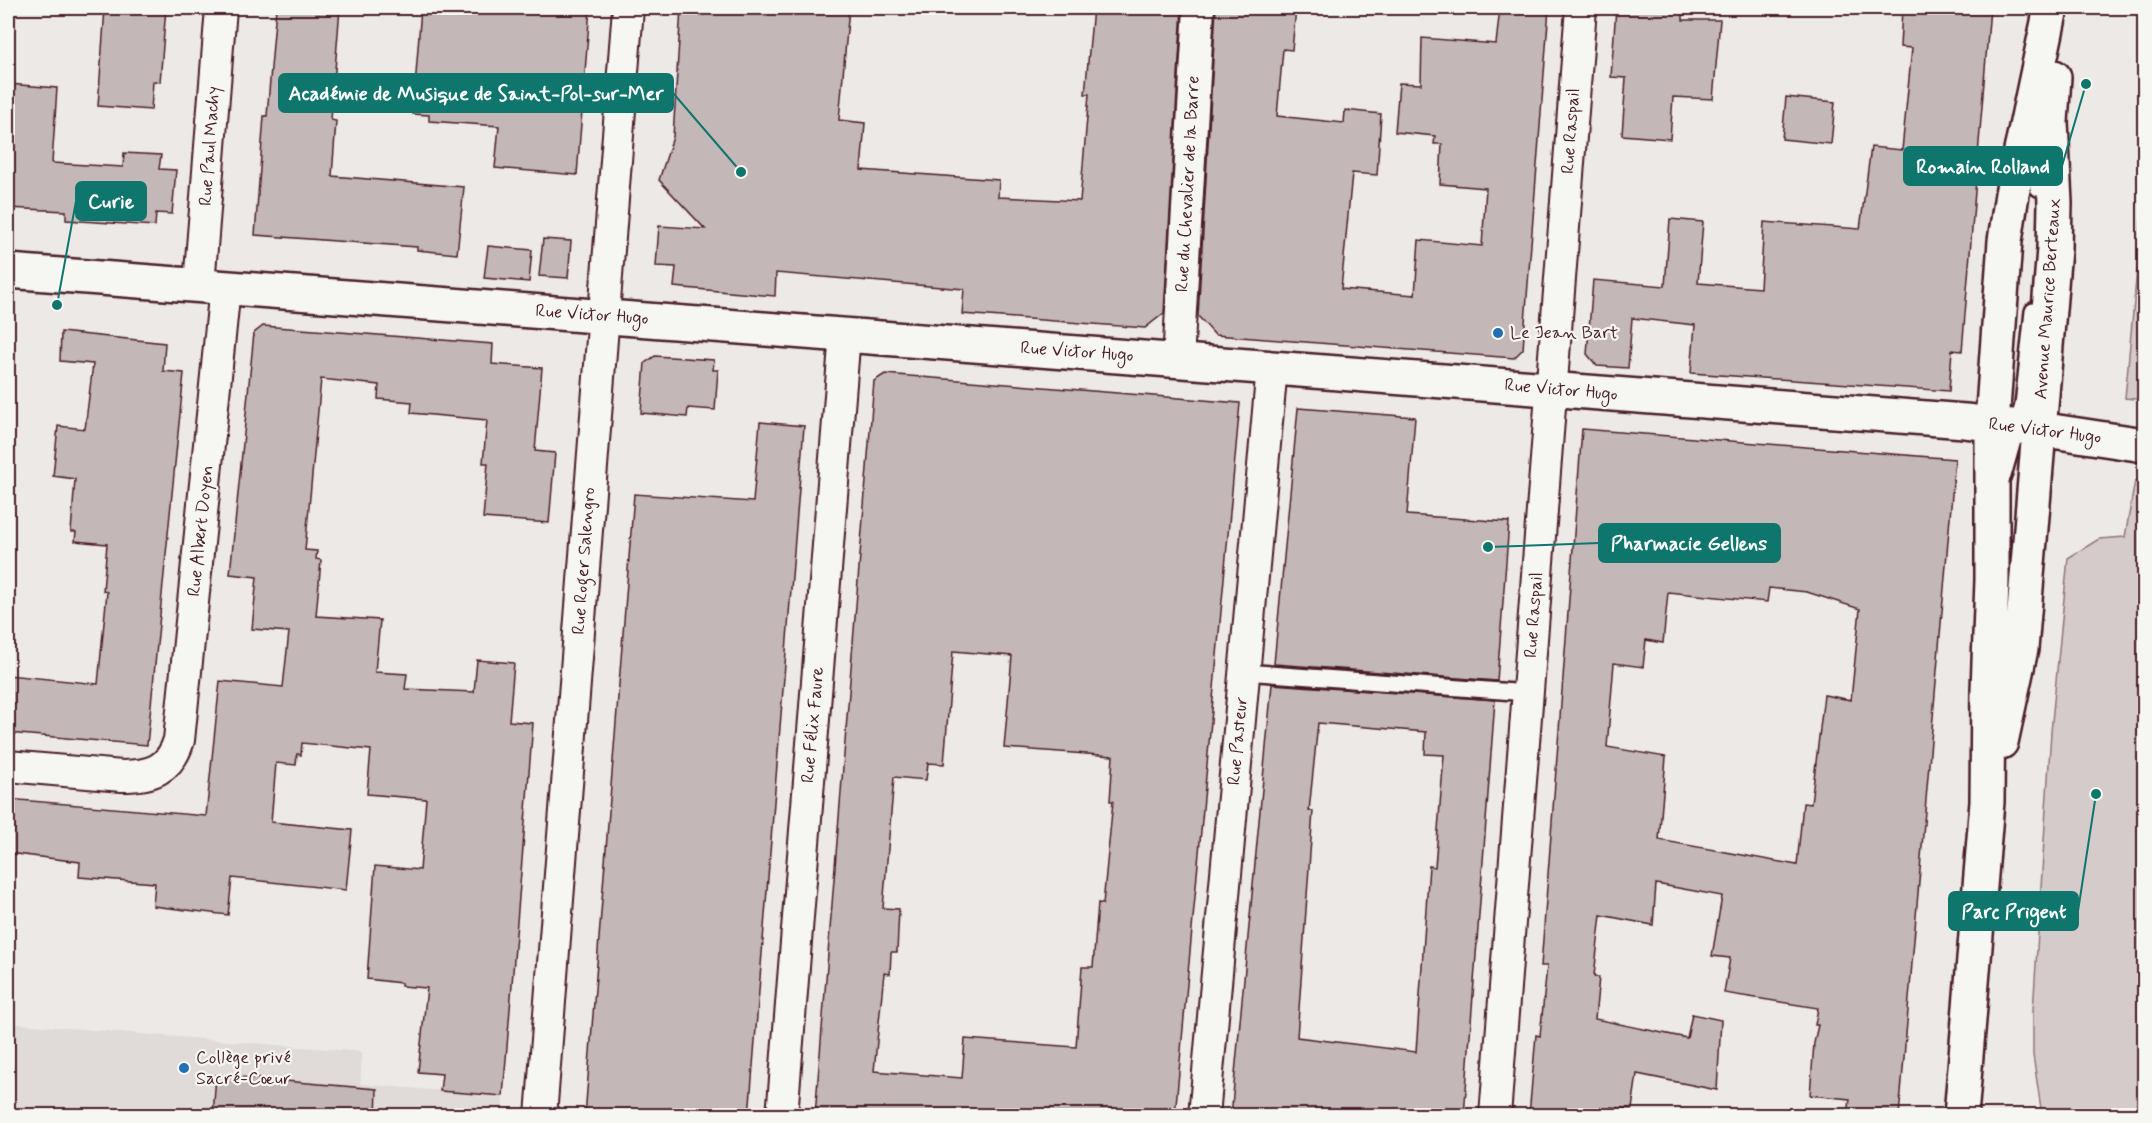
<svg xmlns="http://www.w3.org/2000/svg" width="2152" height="1123" font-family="Mynerve,sans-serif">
<rect width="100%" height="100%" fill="#ece9e6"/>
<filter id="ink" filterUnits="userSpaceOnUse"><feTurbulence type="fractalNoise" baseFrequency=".0167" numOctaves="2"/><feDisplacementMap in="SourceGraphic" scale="12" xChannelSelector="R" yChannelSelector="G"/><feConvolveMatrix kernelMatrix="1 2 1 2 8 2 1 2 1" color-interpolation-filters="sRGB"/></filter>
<g filter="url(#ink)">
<path fill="#e0dad8" d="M8,1023l354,29 -2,32 143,12 -1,19h-494z"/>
<path fill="#d4cbca" stroke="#8f757a" stroke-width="1.5" d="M2144,194v206l-19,-2z
M2135,481l9,2v632h-102l-9,-60v-44l18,-279 17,-174 31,-19 26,-2z"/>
<path fill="#c4b7b7" stroke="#4a1f2b" stroke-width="1.5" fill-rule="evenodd" d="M105,8h61l-6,74 -7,-1 -2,29 -53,-4z
M276,8h64l-9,112 5,1 -4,55 132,11 -7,67 -40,-4v-3l-162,-12 9,-119h3z
M421,8h169l-13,167 -82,-7 4,-42 -70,-5v-6l-16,-1z
M681,8h168l-10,112 26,3 -4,47 138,10 -1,17 82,4 9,-107h-4l8,-86h89l-18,305 -19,15 -183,-14 2,-25 -188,-16 -1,23 -101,-9 2,-20 -20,-1 3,-40 46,3 -46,-49 14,-43z
M1216,8h80l-4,42 -9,-1 -6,67 67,7 1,-13 36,4 -4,61 -25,-2 -11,116 74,6 4,-55 63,6 4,-58 -46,-4 2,-40h-8l1,-8 -40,-4 4,-49 22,1 1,-46 74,6 4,-36h49l-26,341 -9,9 -299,-23 -17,-19z
M1616,8h67v12h37l-7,79 -40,-2 -3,42 -48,-4 4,-57 -15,-1z
M1902,8h88l-28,343 -10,-1 -3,41 -258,-18 4,-48 -63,-7 -4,50 -31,-2 -10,-12 6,-74 72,6 5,-67 33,3 -5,61 62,5 4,-66 96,7 11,-82 31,3 10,-102 -12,-1z
M8,84l49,4 -5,75 71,4 1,-14 37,2 -2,14 17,1 -4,44 -16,-1 -1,13 -89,-6v-9l-58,-3z
M1786,97l49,5 -4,42 -49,-5z
M543,239l28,2 -3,37 -29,-2z
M488,246l44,4 -3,32 -45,-4z
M263,326l230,18 -1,20 50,4 -7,83 20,2 -6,70 -66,-5 5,-55h-5l4,-43 -76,-7 1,-11 -34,-3 1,-14 -58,-6 -16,171 12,1 -1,8 5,1 -5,56 64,4 -5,52 32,2 -2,15 69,3 3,-32 37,3 -5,58 24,2 -30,373 -63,-5 2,-17 -24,-2 9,-84 -26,-2v-3l-34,-4 8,-113 45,4 6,-71 -59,-5 4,-44 -69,-7 -1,12 -4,-1 -1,11 -20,-2 -5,59 81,8 -6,60 -114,-12 -4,37 -75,-9 2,-23 -76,-6 1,-15 -72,-9v-54l198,17 14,-135 63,6 6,-55 -37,-3 5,-52 -27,-3 24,-241z
M61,332l104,11 -2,28 21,2 -37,372 -139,-12v-58l90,9 9,-92 -4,-1 4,-47 -32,-3 1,-9h-5l4,-53 -22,-3 5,-50 27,3 8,-65 -33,-3z
M655,356l59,4 -1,10h5l-3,40 -27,-2 -1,9 -46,-4 4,-50z
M885,374l355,29 -65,713h-360l59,-735zM953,651l59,5 -8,92 109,8 -3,45h3l-10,103 -5,-1 -5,64h-11l-6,80 -111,-8 -3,39 -88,-7 10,-98 6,1 1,-22h6l2,-43 -16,-1 11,-131 32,3 2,-17 16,1z
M1298,408l117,9 -8,98 102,7 -12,159 -223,-17z
M760,422l44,4 -55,690h-48l-62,-5 -1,5h-53l49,-622 119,8z
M1582,429l373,30 -56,657h-51l2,-17 -40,-4 4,-52 4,-18h-3l3,-17 -94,-15 6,-35 -18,-2 10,-60 -66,-12 -3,41 -52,-10 -7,61 5,1 -4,42 92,19 5,-24 29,6 -4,70 -80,-16 -5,35 -21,-2 -1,9h-81l7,-81 4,1 7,-70h-6zM1769,588l38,4 53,17 -9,91 -27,-5 -13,109 -8,-1 -6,62 -138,-25 7,-83 -59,-10 7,-84 29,4 3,-27 17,3 5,-51 99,10z
M1272,684l223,16 -31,416h-233zM1318,723l108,9 -1,22 19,1 -9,112 -6,-1 -13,186 -119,-15 16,-226h-4z
M216,1075l161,14 -1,27h-163z"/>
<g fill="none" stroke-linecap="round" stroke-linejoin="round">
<g stroke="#4a1f2b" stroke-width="20">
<path id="service" d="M2035,140l3,48
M2003,476l20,-71 10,-94
M1244,672l284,21"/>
</g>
<g stroke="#4a1f2b" stroke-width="34">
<path id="minor" d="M199,285l22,-277
M1178,360l21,-352
M8,766l114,10c29,0 48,-6 57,-36l46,-453
M541,1116l87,-1108
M782,1116l63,-782
M1204,1116l68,-749
M1495,1116l86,-1108"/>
</g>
<g stroke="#4a1f2b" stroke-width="38">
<path id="tertiary" d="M8,271l1957,150 74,8 105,16
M2001,742l20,-93 33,-400 1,-46 -4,-81 3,-45
M1961,1116l26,-314 1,-112 4,-110v-157l13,-182 7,-47 39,-186"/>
</g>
<use href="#service" stroke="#f6f6f2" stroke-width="15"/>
<use href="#minor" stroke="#f6f6f2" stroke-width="30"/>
<use href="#tertiary" stroke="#f6f6f2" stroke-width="33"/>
</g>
</g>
<g fill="#1f6fb2" stroke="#f6f6f2" stroke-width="2">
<circle cx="1498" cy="333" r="6"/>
<circle cx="184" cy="1068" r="6"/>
</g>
<g text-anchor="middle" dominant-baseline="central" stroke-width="4.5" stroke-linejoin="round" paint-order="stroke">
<g font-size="18" fill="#4a1f2b" stroke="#f6f6f2">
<text transform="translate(1571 131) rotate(-86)">Rue Raspail</text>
<text transform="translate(210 146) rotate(-86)">Rue Paul Machy</text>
<text transform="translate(1188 184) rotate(-87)">Rue du Chevalier de la Barre</text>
<text transform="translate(2048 299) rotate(-86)">Avenue Maurice Berteaux</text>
<text transform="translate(592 315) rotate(4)">Rue Victor Hugo</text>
<text transform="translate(1077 352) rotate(4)">Rue Victor Hugo</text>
<text transform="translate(1561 390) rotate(5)">Rue Victor Hugo</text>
<text transform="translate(2045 431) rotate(7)">Rue Victor Hugo</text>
<text transform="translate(201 531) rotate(-84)">Rue Albert Doyen</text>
<text transform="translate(584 561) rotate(-86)">Rue Roger Salengro</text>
<text transform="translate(1534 615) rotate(-86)">Rue Raspail</text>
<text transform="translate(813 725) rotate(-85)">Rue Félix Faure</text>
<text transform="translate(1238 741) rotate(-85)">Rue Pasteur</text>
</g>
<g font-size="18" fill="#4a1f2b" stroke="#f6f6f2" text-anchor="start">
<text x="1510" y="333">Le Jean Bart</text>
<text x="196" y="1058">Collège privé<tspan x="196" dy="21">Sacré-Cœur</tspan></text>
</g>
</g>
<path fill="none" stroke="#0f766e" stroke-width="2" d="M741 172L673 93M2086 84L2062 166M57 305L76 201M1488 547L1599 543M2096 794L2078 911"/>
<g fill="#0f766e" stroke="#f6f6f2" stroke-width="2">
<circle cx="741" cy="172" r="6"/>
<circle cx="2086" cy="84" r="6"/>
<circle cx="57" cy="305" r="6"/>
<circle cx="1488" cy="547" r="6"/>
<circle cx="2096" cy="794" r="6"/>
</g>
<g fill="#0f766e" stroke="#0f766e" stroke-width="2">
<rect x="279" y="74" width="394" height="38" rx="6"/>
<rect x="1904" y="147" width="158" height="38" rx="6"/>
<rect x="76" y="182" width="70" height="38" rx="6"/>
<rect x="1599" y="524" width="181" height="38" rx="6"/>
<rect x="1949" y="892" width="129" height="38" rx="6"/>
</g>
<g font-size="20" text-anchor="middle" font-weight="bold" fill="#fff">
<text x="476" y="100">Académie de Musique de Saint-Pol-sur-Mer</text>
<text x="1983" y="173">Romain Rolland</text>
<text x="111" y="208">Curie</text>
<text x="1689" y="550">Pharmacie Gellens</text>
<text x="2014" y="918">Parc Prigent</text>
</g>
<rect width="2152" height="1123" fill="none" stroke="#f6f6f2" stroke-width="30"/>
<rect x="15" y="15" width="2122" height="1093" fill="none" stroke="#4a1f2b" stroke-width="2" filter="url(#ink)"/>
</svg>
